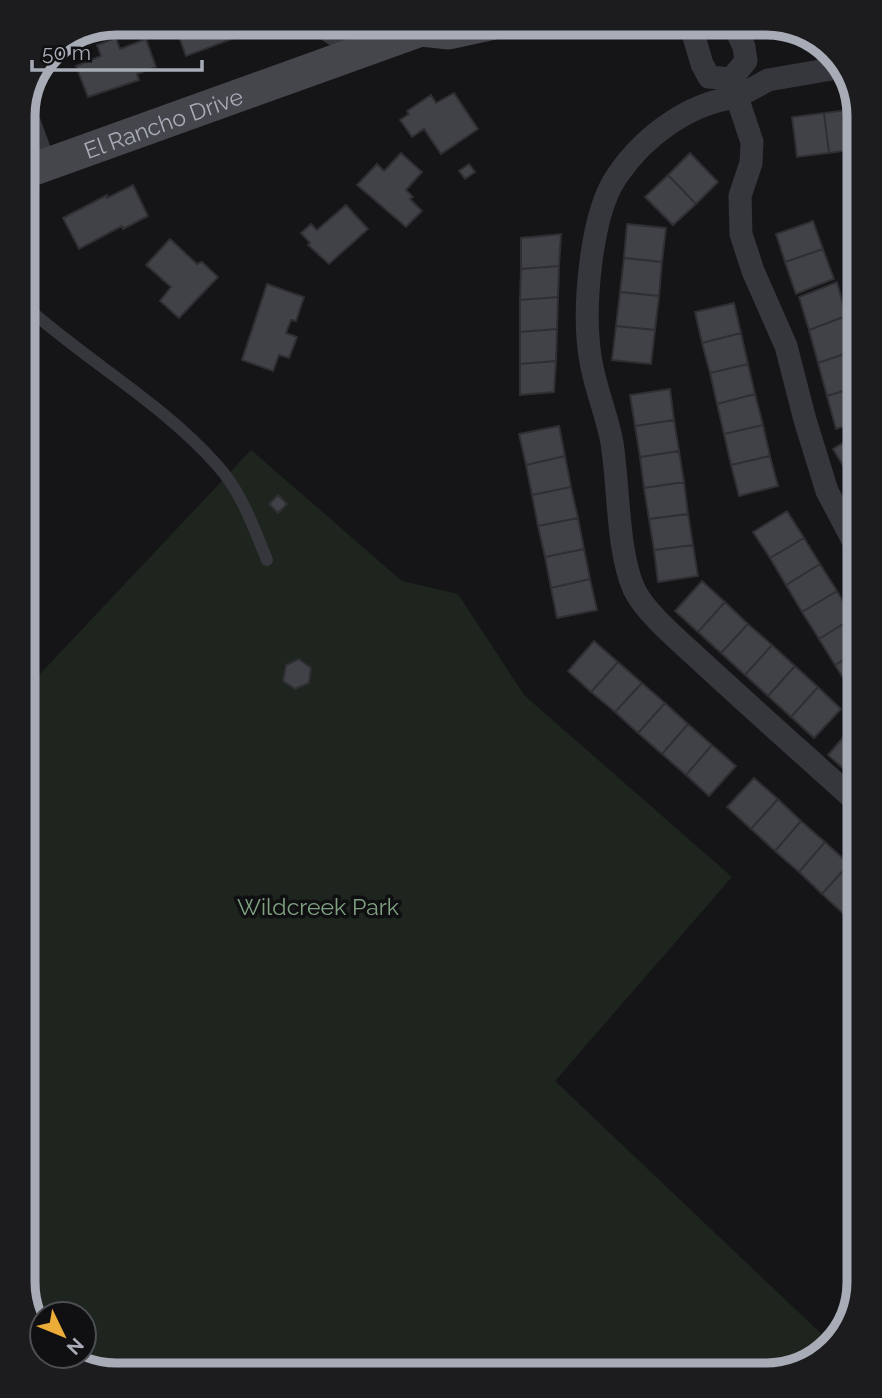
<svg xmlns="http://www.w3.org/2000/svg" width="882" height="1398" font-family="Raleway,sans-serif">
<rect width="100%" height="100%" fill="#151517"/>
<path fill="#1d251e" d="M251,450l151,131 56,13 66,101 208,182 -177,204 276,262 -24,22 -41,10h-655l-46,-15 -4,-4h23v-42h-42v20l-9,-11 -10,-41v-590z"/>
<path fill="#414247" stroke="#2f2f33" stroke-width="2" d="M174,23h61l5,13 -54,20z
M116,38l4,11 26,-10 10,28 -19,7 2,6 -51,17 -12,-31 25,-10 -4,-11z
M454,93l24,36 -37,25 -17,-25 -12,8 -12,-17 9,-6 -2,-3 24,-16 5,8z
M855,109h3l1,7v32z
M855,109l4,40 -30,4 -5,-40z
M824,113l5,40 -32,4 -5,-40z
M401,153l21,19 -16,18 7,7 -3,2 12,12 -16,16 -49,-42 20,-21 7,7z
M690,153l28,29 -22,22 -28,-29z
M469,164l6,8 -10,7 -6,-8z
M668,175l28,29 -23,21 -28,-28z
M133,185l15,31 -25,13 -1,-3 -43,23 -16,-31 44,-23v3z
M346,205l22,24 -39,35 -21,-19 2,-2 -9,-10 10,-9 6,6z
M813,221l10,28 -38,13 -9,-28z
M627,224l39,4 -4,34 -38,-4z
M561,234l-2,32 -38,3v-31z
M170,239l27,25 5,-2 16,15 -39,41 -19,-17 11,-14 -25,-22z
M823,249l11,30 -38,15 -11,-32z
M624,258l38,4 -3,34 -39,-4z
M559,266l-1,31 -38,3 1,-31z
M837,282l9,34 -37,14 -10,-33z
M267,284l37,13 -8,24 -5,-1 -5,13 11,4 -8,21 -10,-3 -6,16 -31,-11z
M620,292l39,4 -4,34 -39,-4z
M558,297l-1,32 -37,3v-32z
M734,303l7,30 -39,10 -7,-31z
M846,316l10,34 -38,13 -9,-33z
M616,326l39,4 -4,34 -39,-4z
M557,329l-1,32 -36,3v-32z
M741,333l7,31 -38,9 -8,-30z
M856,350l3,12v24l-32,10 -9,-33z
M556,361l-2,31 -34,3v-31z
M748,364l7,30 -38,10 -7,-31z
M859,386v36l-23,7 -9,-33z
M670,389l4,31 -39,6 -5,-31z
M755,394l8,31 -39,9 -7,-30z
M674,420l5,31 -39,6 -5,-31z
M763,425l7,31 -39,9 -7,-31z
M559,426l6,30 -39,9 -7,-31z
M859,433v38l-9,6 -17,-28z
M679,451l5,31 -40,6 -4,-31z
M565,456l6,31 -39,8 -6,-30z
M770,456l8,30 -39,10 -8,-31z
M859,471v21l-9,-15z
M684,482l4,32 -39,5 -5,-31z
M571,487l7,31 -40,8 -6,-31z
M278,495l9,9 -9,9 -9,-9z
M787,511l17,27 -34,20 -17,-26z
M688,514l5,31 -39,5 -5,-31z
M578,518l6,31 -39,8 -7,-31z
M804,538l16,26 -34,21 -16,-27z
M693,545l5,31 -40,6 -4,-32z
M584,549l6,30 -39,9 -6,-31z
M820,564l17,27 -35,21 -16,-27z
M590,579l7,31 -40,8 -6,-30z
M702,581l23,21 -27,30 -23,-21z
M837,591l16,27 -34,21 -17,-27z
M725,602l23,22 -27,29 -23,-21z
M853,618l6,10v23l-24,14 -16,-26z
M748,624l24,21 -27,30 -24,-22z
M594,641l24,21 -27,30 -23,-21z
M772,645l23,21 -27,30 -23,-21z
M859,651v37l-7,4 -17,-27z
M299,659l12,9 -2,15 -14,6 -12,-8 3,-16z
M618,662l24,21 -27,29 -24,-20z
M795,666l23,21 -27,30 -23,-21z
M642,683l23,20 -27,30 -23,-21z
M818,687l23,22 -27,29 -23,-21z
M665,703l23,21 -26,30 -24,-21z
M688,724l24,21 -26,30 -24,-21z
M854,725l5,4v38l-7,9 -24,-21z
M712,745l24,21 -27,30 -23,-21z
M754,778l24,21 -27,30 -24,-22z
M778,799l23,22 -26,30 -24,-22z
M801,821l24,21 -26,30 -24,-21z
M825,842l24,22 -27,30 -23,-22z
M849,864l10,9v28l-13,15 -24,-22z"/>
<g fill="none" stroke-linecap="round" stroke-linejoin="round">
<path stroke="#36373c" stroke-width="12" d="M23,304c62,56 138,98 194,161 24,26 37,63 50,95"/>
<path stroke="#36373c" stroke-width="23" d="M317,23l42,28
M690,23l12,41 7,13 22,2
M731,79l6,18 31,-17 75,-13
M731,79l15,-18 -2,-14 -11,-24
M24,108l21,57
M859,804c-52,-47 -105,-94 -157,-142 -19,-18 -57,-49 -68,-73 -17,-38 -15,-103 -22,-146 -5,-29 -18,-57 -22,-87 -7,-46 0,-141 27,-180 27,-40 72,-73 120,-79l15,45 -1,21 -11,33 1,38 12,37 33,75 19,74 22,71 32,61"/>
<g stroke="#44464c" stroke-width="33">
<path d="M421,30l28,3 46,-10"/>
<path id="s1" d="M23,173l398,-143 10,-7"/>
</g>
</g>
<g text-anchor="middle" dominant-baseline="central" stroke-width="7" stroke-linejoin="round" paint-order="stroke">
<g font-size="23" fill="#a7acb7" stroke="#101012">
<text stroke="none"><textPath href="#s1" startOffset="149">El Rancho Drive</textPath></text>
</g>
<g font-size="23" fill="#7fa181" stroke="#101012">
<text x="318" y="906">Wildcreek Park</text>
</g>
</g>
<path d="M0 0H882V1398H0ZM116 35H766A81 81 0 0 1 847 116V1282A81 81 0 0 1 766 1363H116A81 81 0 0 1 35 1282V116A81 81 0 0 1 116 35Z" fill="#1c1c1f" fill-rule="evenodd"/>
<path fill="none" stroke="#a7acb7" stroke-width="9" d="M116 35H766A81 81 0 0 1 847 116V1282A81 81 0 0 1 766 1363H116A81 81 0 0 1 35 1282V116A81 81 0 0 1 116 35Z"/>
<g transform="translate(63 1335) rotate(133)"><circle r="33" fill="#101012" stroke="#4c4e54" stroke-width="2"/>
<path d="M0-5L12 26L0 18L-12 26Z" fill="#ecad38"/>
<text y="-10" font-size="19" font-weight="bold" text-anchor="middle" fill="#a7acb7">N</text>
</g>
<path d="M32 60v10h170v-10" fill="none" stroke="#a7acb7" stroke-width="3.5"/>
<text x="42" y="60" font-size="21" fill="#a7acb7" stroke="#101012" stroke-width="5" paint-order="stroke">50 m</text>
</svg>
